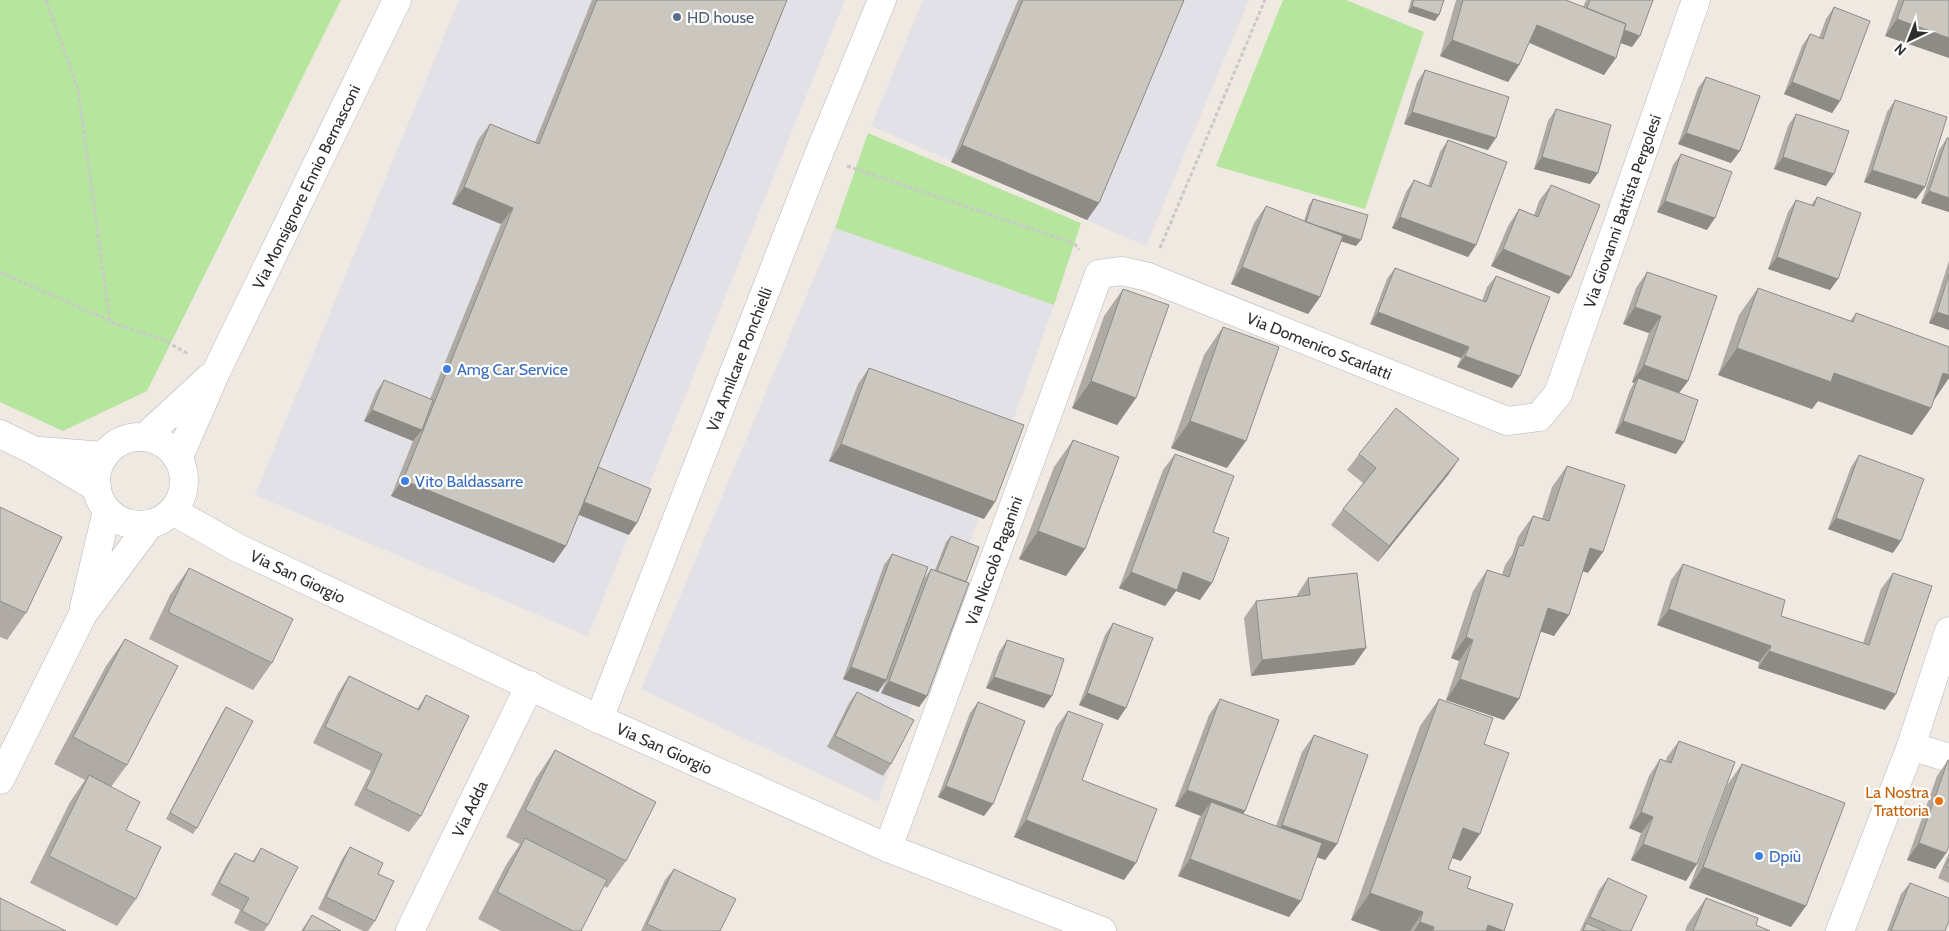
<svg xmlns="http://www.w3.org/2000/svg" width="1949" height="931" font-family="Cabin,sans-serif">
<rect width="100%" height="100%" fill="#efe9e1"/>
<path fill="#e3e1e8" d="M459,0h386l-257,636 -333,-141z
M923,0h326l-103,246 -275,-120z
M835,228l219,77 -176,497 -237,-113z"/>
<path fill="#b6e59e" d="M0,0h341l-194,391 -84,40 -63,-29z
M1283,0h63l78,32 -59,177 -149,-43z
M868,133l213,90 -27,82 -219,-77z"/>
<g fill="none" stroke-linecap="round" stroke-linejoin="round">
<g stroke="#b4b7c1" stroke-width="29">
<g id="minor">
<path d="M0,434l33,16 64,38"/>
<path d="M145,437l64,-59"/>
<circle cx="140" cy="481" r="44"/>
<path d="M40,451l64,5"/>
<path id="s1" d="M178,459l38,-87 181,-372"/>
<path id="s2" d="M173,511l63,36 363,172 289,129 214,83"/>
<path d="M84,607l23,-96"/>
<path id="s3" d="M599,719l219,-563 64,-156"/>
<path d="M1911,746l38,12"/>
<path d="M0,780l83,-166 67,-90"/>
<path id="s4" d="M888,848l211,-574 23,-3 26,6 359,144 32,-4 19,-23 138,-394"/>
<path id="s5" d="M410,931l120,-246"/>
<path d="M1840,931l71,-185 38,-115"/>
</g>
</g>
<path stroke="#c9c9c9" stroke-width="3" stroke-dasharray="4 2.5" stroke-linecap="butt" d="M46,0l32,89 32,233 52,17 26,15
M847,166l227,77 5,7
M1160,248l105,-248
M0,272l110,49"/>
<use href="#minor" stroke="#fff" stroke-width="28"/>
</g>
<path fill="#afaba4" d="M592,0h195l-189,467 31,68 -50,-21 -25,49 -163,-67 22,-55 -49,-20 12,-29 8,-12 46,19 71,-175 -49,-20 26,-64 12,-16 45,18z
M1018,0h166l-85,203 -12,17 -136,-58z
M1411,0h33l-9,21 -27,-9z
M1456,0h110l17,7 3,-7h67l-21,47 -12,-4 -16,32 -75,-32 -10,22 -11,17 -68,-26z
M1898,0h51l-64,36z
M1834,7l6,94 -8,12 -48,-19 18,-48 8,-12 9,4 7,-19z
M1425,70l63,80 -84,-26 13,-42z
M1706,77l25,86 -53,-19 20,-56z
M1895,100l21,99 -52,-17 23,-70z
M1556,109l34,75 -56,-15 14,-48z
M1796,114l30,72 -52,-17 14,-43z
M1947,138l2,74 -28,-9 18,-53z
M1448,140l28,105 -8,12 -76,-29 14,-36 8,-12 14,6 12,-34z
M1681,154l26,76 -50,-18 16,-47z
M1551,185l8,109 -68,-28 17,-40 11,-17 15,6 5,-14z
M1817,197l21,82 -8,11 -62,-21 20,-57 8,-12 15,5z
M1313,199l43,47 -15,-5 -21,56 -12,17 -77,-30 23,-61 12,-17 38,15 5,-16z
M1949,261v69l-20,-7z
M1395,268l87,33 5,-14 9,-11 16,112 -55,-21 4,-9 -91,-34 17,-45z
M1647,272l41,109 -9,12 -3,61 -61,-21 15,-43 4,-7 -2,-1 17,-49 -26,-9 13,-36z
M1758,288l92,33 6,-8 93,34v31l-15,21 -3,9 -19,27 -94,-34 -6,8 -94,-34 21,-60z
M1123,289l13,109 -19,27 -45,-17 32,-92z
M1223,327l4,141 -56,-20 33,-93z
M869,368l115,151 -155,-58 29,-77z
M1073,440l12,109 -19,27 -47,-17 35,-92z
M1175,454l38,78 -13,68 -24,-9 -11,15 -46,-18 44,-118z
M1359,454l100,5 -11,16 -70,87 -47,-37 12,-16 20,-26 -16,-13z
M1859,455l34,98 -65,-24 23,-62z
M1567,466l21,107 -5,-2 -29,65 -13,-5 -22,68 -15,21 -58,-20 13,-39 -8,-3 22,-67 14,-21 15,5 3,-10 7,-10 6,-18 15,-21 9,3 10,-32z
M0,507l26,106 -19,27 -7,-3z
M951,536l15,46 -39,114 -8,11 -38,-14 5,-12 -8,11 -35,-13 41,-114 8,-11 31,26 8,-11 4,1 11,-28z
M1683,564l98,52 82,27 18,-54 12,-16 -8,137 -127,-42 1,-6 -102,-37 14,-45z
M189,568l83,95 -19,27 -104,-51 21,-44z
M1308,578l58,70 -12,17 -103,11 -7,-58 12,-17 41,-4v-2z
M1113,623l5,97 -39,-15 26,-70z
M125,639l2,126 -16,22 15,43 10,69 -19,27 -87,-43 40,-81 15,-22 -31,-16 52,-98z
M1007,640l37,68 -58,-20 13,-36z
M349,676l68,33 9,-14 -5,121 -12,16 -55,-27 17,-34 -58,-28 25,-50z
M857,692l34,72 -8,12 -56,-29 22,-44z
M1220,699l25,112 -2,3 33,12 26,-74 12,-17 23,109 -12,16 -8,-3 -28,60 -111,-41 21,-58 2,-2 -26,-10 34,-91z
M1439,699l45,45 -23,117 -9,-3 -4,11 19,19 46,16 -9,27h-123l-30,-11 69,-194z
M978,702l6,114 -46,-19 32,-84z
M226,707l-29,121 -4,6 -27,-15 56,-106z
M1068,711l14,69 42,100 -110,-43 42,-110z
M1679,741l7,140 -55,-21 10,-27 -12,-5 20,-52 11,-17 6,2 1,-4z
M555,750l71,111 -19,27 -3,-2 -23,45h-80l-23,-12 28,-54 14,-21 -14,-7 30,-59z
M1948,760l-2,93 -11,16 -28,-9 30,-84z
M1742,764l49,163 -102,-39 38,-103z
M350,847l25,74 -7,10h-5l-45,-22 24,-50z
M261,848l7,77 -4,6h-14l-16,-8 6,-13 -29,-15 16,-31 8,-11 17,9z
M1949,853v30l-11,-5z
M674,869l46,62h-79l24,-51z
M1608,878l23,53h-51l19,-41z
M1910,883l35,48h-58l14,-37z
M1706,898l50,27 14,6h-85l2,-6z
M312,915l29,16h-40z"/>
<path fill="#8e8b86" d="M1412,6l27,9 -4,6 -27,-9z
M1584,16l56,20 -8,11 -56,-20z
M1897,19l52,19v20l-64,-22z
M1537,25l79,33 -12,17 -78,-34z
M1452,40l67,25 -11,17 -68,-26z
M1792,82l48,19 -8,12 -48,-19z
M1412,112l84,26 -8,12 -84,-26z
M1686,133l54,18 -9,12 -53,-19z
M962,145l137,58 -12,17 -136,-58z
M1542,157l56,16 -8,11 -56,-15z
M1783,157l51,17 -8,12 -52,-17z
M1872,170l53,17 -9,12 -52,-17z
M464,187l49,21 -12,16 -49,-20z
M1929,191l20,7v14l-28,-9z
M1665,201l50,17 -8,12 -50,-18z
M1400,217l76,28 -8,12 -76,-29z
M1306,223l55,17 -5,6 -55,-17z
M1503,249l68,28 -12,17 -68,-28z
M1777,257l61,22 -8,11 -62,-21z
M1242,267l78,30 -12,17 -77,-30z
M1635,307l26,9 -12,17 -26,-9z
M1378,312l91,35 -8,11 -91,-34z
M1937,312l12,4v14l-20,-7z
M1737,348l97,25 97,35 -19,27 -94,-34 -6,8 -94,-34z
M1465,356l55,20 -8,12 -55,-21z
M1644,365l44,16 -12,16 -38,-19 -4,5 -2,-1z
M1943,373l6,2v3l-17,25z
M1091,381l45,17 -19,27 -45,-17z
M372,410l50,20 -9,11 -49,-20z
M1190,421l56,20 -19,27 -56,-20z
M1623,421l61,21 -8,12 -61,-21z
M841,444l154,58 -11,17 -155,-58z
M1459,459l-11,16 -70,87 11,-16z
M403,480l163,66 -12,17 -163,-67z
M583,501l54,22 -8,12 -55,-22z
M1836,518l65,23 -8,12 -65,-24z
M1038,531l47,18 -19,27 -47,-17z
M1590,548l13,4 -15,21 -12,-4z
M1131,572h52l29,11 -12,17 -24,-9 -11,15 -46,-18z
M1548,608l21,7 -15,21 -21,-7z
M1669,609l102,37 -12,16 -102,-37z
M1466,637l7,3 -14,21 -8,-3z
M1366,648l-12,17 -103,11 11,-16z
M1769,651l127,43 -11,16 -127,-42z
M851,667l35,13 -8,12 -35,-13z
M994,677l58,19 -8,12 -58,-20z
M1460,679l59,20 -15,21 -58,-20z
M889,681l38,15 -8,11 -38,-14z
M1087,693l39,15 -8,12 -39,-15z
M946,786l47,18 -9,12 -46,-19z
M1187,790l58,21 -11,17 -23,-26 -10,14 -26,-10z
M1641,812l12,5 -12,16 -12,-5z
M1026,820l110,43 -12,17 -110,-43z
M1282,825l55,19 -12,16 -55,-19z
M1463,828l17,6 -19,27 -17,-6z
M1919,843l27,10 -11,16 -28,-9z
M1643,844l54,20 -11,17 -55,-21z
M1190,859l111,42 -12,16 -111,-41z
M1703,867l103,39 -15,21 -102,-39z
M1370,893l53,19 -13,19h-29l-30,-11z
M1420,922l14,5 -2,4h-18z
M1488,925l16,6h-20z"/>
<path fill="#cbc7bf" stroke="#8e8b86" d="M597,0h190l-221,546 -163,-66 110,-272 -49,-21 26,-63 49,20z
M1023,0h161l-85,203 -137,-58z
M1414,0h30l-5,15 -27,-9z
M1463,0h103l60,24 -10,34 -79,-33 -18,40 -67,-25z
M1590,0h63l-13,36 -16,-6 2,-6 -39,-16z
M1904,0h45v38l-52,-19z
M1834,7l36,14 -30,80 -48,-19 18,-48 13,5z
M1425,70l84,27 -13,41 -84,-26z
M1706,77l54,19 -20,55 -54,-18z
M1895,100l52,17 -22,70 -53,-17z
M1556,109l55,16 -13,48 -56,-16z
M1796,114l53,17 -15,43 -51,-17z
M1947,138h2v60l-20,-7z
M1448,140l59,22 -31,83 -76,-28 14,-37 17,7z
M1681,154l51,18 -17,46 -50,-17z
M1551,185l49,20 -29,72 -68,-28 16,-40 19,8z
M1817,197l44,16 -23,66 -61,-22 19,-57 18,6z
M1313,199l55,16 -7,25 -40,-13 -15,-5z
M1266,206l77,30 -23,61 -78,-30z
M1395,268l91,34 10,-26 54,21 -30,79 -55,-20 4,-9 -91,-35z
M1647,272l70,24 -29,85 -44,-16 17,-49 -26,-9z
M1949,274v42l-12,-4z
M1758,288l95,34 3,-9 93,34v28l-6,-2 -12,35 -97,-35 -3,9 -94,-34z
M1123,289l46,16 -33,93 -45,-17z
M1223,327l56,20 -33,94 -56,-20z
M869,368l155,57 -29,77 -154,-58z
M1638,378l60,22 -14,42 -61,-21z
M384,380l49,20 -11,30 -50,-20z
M1396,408l63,51 -70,87 -46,-37 33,-41 -17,-14z
M1073,440l46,17 -34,92 -47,-18z
M1175,454l59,22 -21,56 16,6 -17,45 -29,-11 -6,18 -46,-18z
M1859,455l65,24 -23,62 -65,-23z
M1567,466l58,19 -22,67 -13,-4 -21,67 -21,-7 -29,91 -59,-20 13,-39 -7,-3 21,-67 22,7 10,-32 4,1 10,-30 16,5z
M598,467l53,22 -14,34 -53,-21z
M0,507l62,30 -36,76 -26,-12z
M951,536l28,11 -13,35 -29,-11z
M892,554l36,13 -42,113 -35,-13z
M1683,564l102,36 -4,16 88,29 24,-72 39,13 -36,108 -127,-43 2,-5 -102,-37z
M189,568l104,51 -21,44 -104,-51z
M931,569l38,14 -42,113 -38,-15z
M1357,573l9,75 -104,12 -6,-59 54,-6 -2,-17z
M1113,623l40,15 -27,70 -39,-15z
M125,639l53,27 -51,99 -54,-28z
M1007,640l57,19 -12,37 -58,-19z
M349,676l70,34 7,-15 43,21 -48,100 -55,-27 16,-35 -57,-27z
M857,692l57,28 -23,44 -56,-28z
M1220,699l59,21 -34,91 -58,-21z
M1439,699l54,19 -9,26 25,9 -29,81 -17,-6 -15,41 23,8 -4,11 46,16 -9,27 -16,-6 -2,6h-53l1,-4 -14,-5 3,-10 -53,-19z
M978,702l47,19 -32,83 -47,-18z
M226,707l27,14 -56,107 -27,-15z
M1068,711l35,13 -21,56 75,29 -21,54 -110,-43z
M1314,735l54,20 -31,89 -55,-19z
M1679,741l56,21 -38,102 -54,-20 10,-27 -12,-5 19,-53 11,4z
M555,750l101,52 -30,59 -101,-51z
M1948,760h1v86l-3,7 -27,-10z
M1742,764l103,39 -39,103 -103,-39z
M89,775l51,27 -14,28 35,17 -25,52 -87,-43z
M1211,802l111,41 -21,58 -111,-42z
M525,838l82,42 -26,51h-8l-76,-39z
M350,847l33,16 -5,11 16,7 -19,40 -49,-24z
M261,848l37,19 -30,58 -26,-14 7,-13 -30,-15 16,-30 19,9z
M1949,859v9l-3,-2z
M674,869l62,30 -16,32h-58l-15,-7z
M1608,878l39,18 -16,35h-9l-32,-14z
M1910,883l39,15v23l-4,10h-54z
M0,898l66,33h-66z
M1706,898l52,20 -2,7 14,6h-77z
M312,915l29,16h-38z
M1586,923l19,8h-22z"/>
<circle fill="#5c6f8a" stroke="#fff" stroke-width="2" cx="677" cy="17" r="5"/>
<g fill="#3f7fe0" stroke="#fff" stroke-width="2">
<circle cx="447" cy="369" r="5"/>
<circle cx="405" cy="481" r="5"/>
<circle cx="1759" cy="856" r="5"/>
</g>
<circle fill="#e8710a" stroke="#fff" stroke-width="2" cx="1939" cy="801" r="5"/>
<g text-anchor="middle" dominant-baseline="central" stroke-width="4.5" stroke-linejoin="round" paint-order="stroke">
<g font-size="16" fill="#4e5e75" stroke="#fff" text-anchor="start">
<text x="687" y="17">HD house</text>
</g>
<g font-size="16" fill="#2e2e2e" stroke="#fff">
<text stroke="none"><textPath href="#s1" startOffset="301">Via Monsignore Ennio Bernasconi</textPath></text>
<text stroke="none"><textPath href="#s4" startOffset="1304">Via Giovanni Battista Pergolesi</textPath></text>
<text stroke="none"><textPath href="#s4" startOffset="846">Via Domenico Scarlatti</textPath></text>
<text stroke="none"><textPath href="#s3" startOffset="386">Via Amilcare Ponchielli</textPath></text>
<text stroke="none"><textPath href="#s4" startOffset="306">Via Niccolò Paganini</textPath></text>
<text stroke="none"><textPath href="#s2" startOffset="141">Via San Giorgio</textPath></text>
<text stroke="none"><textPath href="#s2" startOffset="546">Via San Giorgio</textPath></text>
<text stroke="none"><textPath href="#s5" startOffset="136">Via Adda</textPath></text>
</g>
<g font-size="16" fill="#366cbe" stroke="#fff" text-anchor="start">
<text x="457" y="369">Amg Car Service</text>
<text x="415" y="481">Vito Baldassarre</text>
<text x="1769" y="856">Dpiù</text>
</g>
<g font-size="16" fill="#c56008" stroke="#fff" text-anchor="end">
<text x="1929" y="792">La Nostra<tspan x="1929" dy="18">Trattoria</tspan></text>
</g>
</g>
<g transform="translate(1909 40) rotate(223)" stroke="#ffffff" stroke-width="4" paint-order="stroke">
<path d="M0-4L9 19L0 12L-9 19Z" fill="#2e2e2e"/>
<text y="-8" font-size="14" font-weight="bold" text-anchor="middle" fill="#2e2e2e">N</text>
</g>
</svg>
